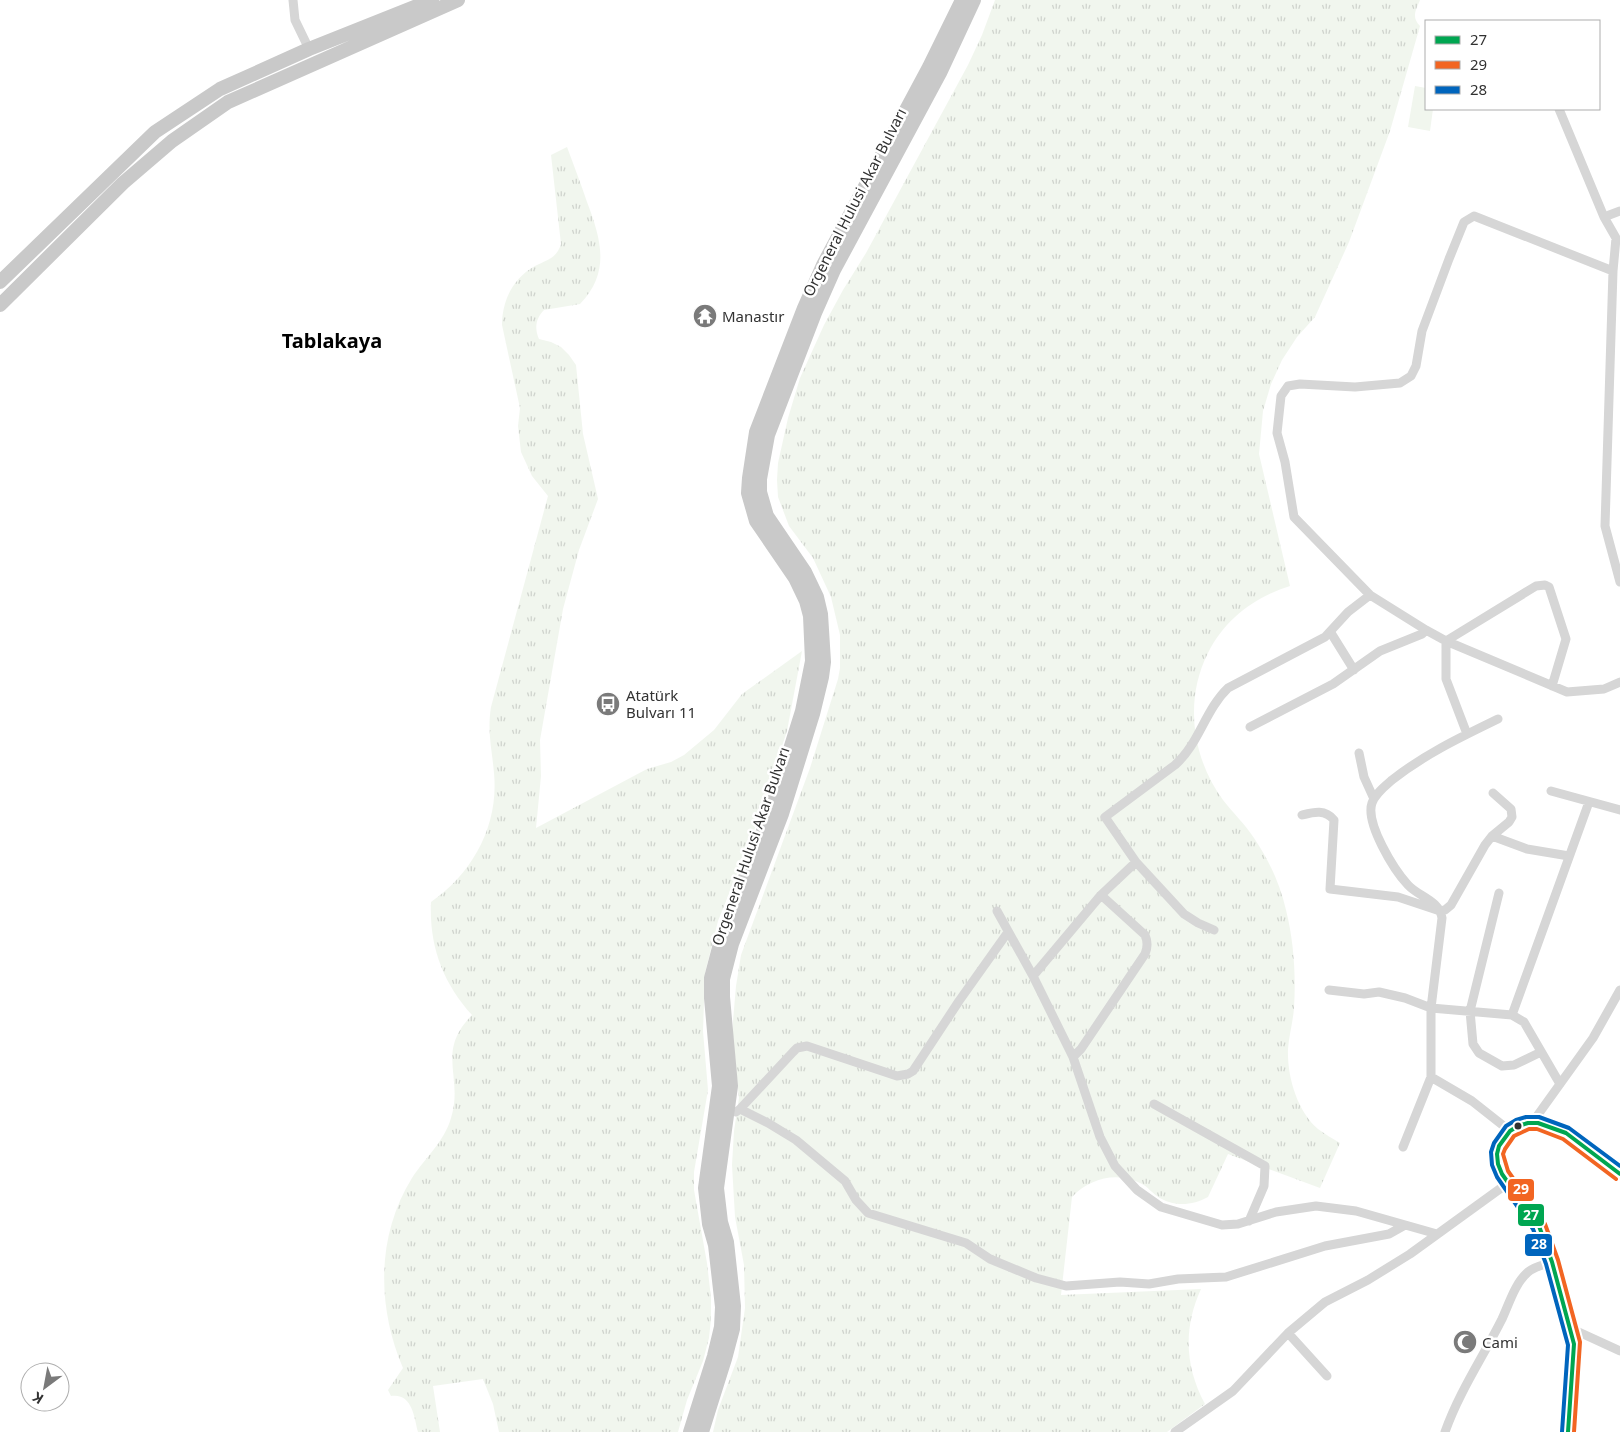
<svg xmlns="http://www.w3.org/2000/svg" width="1620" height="1432" font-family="'Noto Sans',sans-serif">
<defs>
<pattern id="grass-tufts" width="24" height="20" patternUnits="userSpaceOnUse" patternTransform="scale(1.25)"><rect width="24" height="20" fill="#f1f6ee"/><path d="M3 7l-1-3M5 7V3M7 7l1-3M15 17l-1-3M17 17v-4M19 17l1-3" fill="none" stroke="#cfd3cd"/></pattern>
</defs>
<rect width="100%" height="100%" fill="#fff"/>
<path fill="url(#grass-tufts)" d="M995,0h425c-4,10 -9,17 0,26l-30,105 -41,111 -34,75 -18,20 -15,23 -11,24 -8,27 -4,43 31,132c-35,11 -65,33 -82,67 -24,47 -16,105 15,147 10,13 22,24 31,38 15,22 26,46 32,72 8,32 10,66 8,98 -1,14 -5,27 -6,41 -1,27 9,62 30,80 7,5 15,10 22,14l-20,45 -92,-34 -20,43c-16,9 -36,10 -51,-1 -6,-4 -9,-9 -15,-12 -24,-13 -52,-6 -70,13l-11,98 140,-6c-18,39 -16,78 4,115l-38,28h-454l5,-22 20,-53 7,-49 -1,-43 -9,-48 -3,-52 2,-34 5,-33 -6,-58v-19l3,-35 5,-31 69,-187 28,-89 2,-11v-33l-9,-38 -18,-39 -24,-32 -11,-29 -1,-17 1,-17 10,-45 12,-40 24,-53 19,-35 23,-37 102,-188 14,-30z
M567,147c7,19 14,37 20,55 14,37 24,70 -7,102l-36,6c-8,8 -10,18 -5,29l12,3 10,5 8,8 7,10 7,69 15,65 -19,51 -16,59 -23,131 1,36 -5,52 111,-59 24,-7 13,-7 30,-25 28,-36 60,-43 -15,80 -34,103 -35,87 -13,52 -2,58 5,59 -14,82v18l13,73 4,35v21l-2,19 -6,23 -16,39 -9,32h-179l-6,-28 -10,-25 -50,7 7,46h-22c-4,-16 -6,-39 -27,-36l-3,-6 15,-22c-26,-61 -27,-132 9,-190 13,-20 32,-36 39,-60 13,-42 -16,-65 21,-103 -29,-32 -43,-69 -41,-113 42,-29 68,-77 63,-129 -2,-24 -7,-41 -3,-66l57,-211 -16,-20 -11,-24 -3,-26 2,-18 -18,-83c0,-24 11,-47 33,-59 12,-6 22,-8 26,-22l-10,-89z"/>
<path fill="#f1f6ee" d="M1415,86l11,2v21h7l-3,22 -22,-4z"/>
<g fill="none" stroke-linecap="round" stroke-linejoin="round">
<path stroke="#d6d6d6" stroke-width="9" d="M293,0l2,20 14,29
M1559,109l45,108 12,21 -3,33
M1604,217l16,-6
M1370,595l56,35
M1331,633l23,37
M1250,727l83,-43 47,-33 42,-17 4,-4 20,11 121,51 37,-3 16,-7
M1467,734l-21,-55v-38l90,-55 9,-1 4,2 17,52 -14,47
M1359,753l5,24 10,22
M1551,791l69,19
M1302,815c12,-3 23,-6 32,5l-4,69 68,8 42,14 5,-1 6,-5 34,-60 7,-9 17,-14 3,-5 -1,-8 -18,-16
M1492,836l35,13 42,7
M1499,893l-29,118 3,33 6,9 23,13 12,-1 27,-13
M997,911l36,65 40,81 27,80 15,29 22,24 24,17 61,18 16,-1 38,-12 40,-6 40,5 81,23
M1214,930l-16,-7 -14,-9 -48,-52 -31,-45 70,-52c24,-21 30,-55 53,-77l97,-51 23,-25 22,-17 -76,-78 -9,-55 -8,-29 4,-37 7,-10 12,-2 55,3 45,-4 11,-7 5,-10 6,-35 27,-72 15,-37 10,-6 139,55 -8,255 15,56
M1033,976l68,-81 35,-33
M1329,990l35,4 15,-2 26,6 26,10 81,7 12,7 36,62
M1512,1015l77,-213
M1073,1057l8,-8 64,-95c3,-7 3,-12 0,-19l-44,-40
M1431,1077l41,24 38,30
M1154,1104l111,62 -1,20 -15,35
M740,1109l28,14 28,17 49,41 11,19 12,13 98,30 24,16 46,19 30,8 54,-4 29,2 29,-5 48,-2 99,-31 64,-12 16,-9
M736,1112l4,-3 53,-57 4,-4 10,-2 90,30 11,-2 5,-3 46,-70 49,-69
M1532,1123l61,-85 27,-48
M1403,1147l28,-70v-69l11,-90c-3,-18 -23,-21 -34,-33 -14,-15 -43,-62 -36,-82 3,-9 13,-17 20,-23 33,-26 69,-43 106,-61
M1570,1328l50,23
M1288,1333l39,43
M1175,1432l58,-41 55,-58 37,-31 43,-22 42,-26 98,-71
M1445,1432c14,-40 38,-75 57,-113 7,-15 13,-36 26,-47 7,-6 16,-7 24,-10"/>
<path stroke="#cfcfcf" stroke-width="12" d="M1568,1432l6,-88 -22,-82 -13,-36 -37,-52 -4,-10 -1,-10 2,-8 11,-15 8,-5 10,-3h10l28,10 54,41"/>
<path stroke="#c9c9c9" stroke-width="14" d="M0,282l155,-150 65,-43 89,-40 123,-49
M0,305l123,-122 49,-42 56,-39 230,-102
M690,1432l24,-76 7,-29 1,-20 -7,-62 -6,-21 -4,-36 14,-102 -8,-88v-20l10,-38 50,-130 31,-99 10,-50 -2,-45 -4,-15 -11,-23 -39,-57 -8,-28 1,-15 7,-46 48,-124 19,-43 106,-198 33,-67
M702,1432l23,-73 8,-30 1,-23 -7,-64 -6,-20 -4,-34 14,-102 -8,-89v-18l9,-35 50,-130 31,-100 9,-37 2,-15 -3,-48 -4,-17 -12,-25 -38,-56 -7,-24v-13l8,-44 47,-122 19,-43 106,-197 34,-73"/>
<g stroke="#fff" stroke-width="8">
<path id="bus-1" d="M1568,1432l6,-88 -22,-82 -13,-36 -37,-52 -4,-10 -1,-10 2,-8 11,-15 8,-5 10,-3h10l28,10 54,41"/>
</g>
<g stroke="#fff" stroke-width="8">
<path id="bus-2" d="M1574,1432l6,-90 -22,-82 -13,-36 -37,-53 -5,-17 2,-5 9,-13 15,-7h8l26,10 53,40"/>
</g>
<g stroke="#fff" stroke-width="8">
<path id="bus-3" d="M1562,1432l6,-87 -22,-81 -13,-35 -36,-52 -5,-12 -1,-13 3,-9 12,-17 10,-6 10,-3h13l30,11 51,38"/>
</g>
<use href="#bus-1" stroke="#00a651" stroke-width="4"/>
<use href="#bus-2" stroke="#f26522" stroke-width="4"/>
<use href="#bus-3" stroke="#0065bd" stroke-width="4"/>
</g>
<defs>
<g id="temple-disc" transform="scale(1.25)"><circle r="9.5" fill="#7a7a7a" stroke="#fff"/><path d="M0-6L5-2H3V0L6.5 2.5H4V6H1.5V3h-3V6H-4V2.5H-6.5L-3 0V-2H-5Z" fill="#fff"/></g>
<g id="bus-disc" transform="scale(1.25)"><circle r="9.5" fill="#7a7a7a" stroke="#fff"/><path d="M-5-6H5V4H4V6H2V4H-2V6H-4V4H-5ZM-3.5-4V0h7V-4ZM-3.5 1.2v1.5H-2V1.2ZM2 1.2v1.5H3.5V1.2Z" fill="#fff"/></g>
<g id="mosque-disc" transform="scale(1.25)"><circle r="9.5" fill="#7a7a7a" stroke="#fff"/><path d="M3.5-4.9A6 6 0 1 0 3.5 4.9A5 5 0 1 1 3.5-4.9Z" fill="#fff"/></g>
</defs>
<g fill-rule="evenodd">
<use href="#temple-disc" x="705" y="316"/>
<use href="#bus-disc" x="608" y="704"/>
<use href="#mosque-disc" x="1465" y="1342"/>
</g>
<circle fill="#323232" stroke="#fff" stroke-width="2" cx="1518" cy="1126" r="4.5"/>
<g text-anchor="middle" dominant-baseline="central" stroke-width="5" stroke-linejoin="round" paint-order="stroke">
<g font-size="15" fill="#323232" stroke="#fff">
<text transform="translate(854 202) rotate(-63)">Orgeneral Hulusi Akar Bulvarı</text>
<text transform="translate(750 846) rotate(-71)">Orgeneral Hulusi Akar Bulvarı</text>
</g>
<g font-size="15" fill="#323232" stroke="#fff" text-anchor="start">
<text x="722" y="316">Manastır</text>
<text x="626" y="695">Atatürk<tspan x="626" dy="17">Bulvarı 11</tspan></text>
<text x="1482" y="1342">Cami</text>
</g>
<g font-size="20" font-weight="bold" fill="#000" stroke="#fff">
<text x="332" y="340">Tablakaya</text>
</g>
</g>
<g stroke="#fff" stroke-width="2">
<rect x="1507" y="1178" width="28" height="24" rx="5" fill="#f26522"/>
<rect x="1517" y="1203" width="28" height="24" rx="5" fill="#00a651"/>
<rect x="1524" y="1233" width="29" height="24" rx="5" fill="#0065bd"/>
</g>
<g font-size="14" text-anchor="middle" font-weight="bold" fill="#fff">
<text x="1521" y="1194">29</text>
<text x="1531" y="1220">27</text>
<text x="1539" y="1249">28</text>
</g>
<rect x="1425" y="20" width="175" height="90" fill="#ffffff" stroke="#adadad"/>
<rect x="1435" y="36" width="25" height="8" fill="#00a651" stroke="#adadad"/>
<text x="1470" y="45" font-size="15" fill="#323232">27</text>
<rect x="1435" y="61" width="25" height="8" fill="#f26522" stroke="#adadad"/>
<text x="1470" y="70" font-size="15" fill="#323232">29</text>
<rect x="1435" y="86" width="25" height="8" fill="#0065bd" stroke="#adadad"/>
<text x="1470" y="95" font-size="15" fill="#323232">28</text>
<g transform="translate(45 1387) rotate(212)"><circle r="24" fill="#ffffff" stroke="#adadad"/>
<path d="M0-4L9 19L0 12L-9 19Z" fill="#7a7a7a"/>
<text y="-8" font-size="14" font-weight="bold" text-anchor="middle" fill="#323232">K</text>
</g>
</svg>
